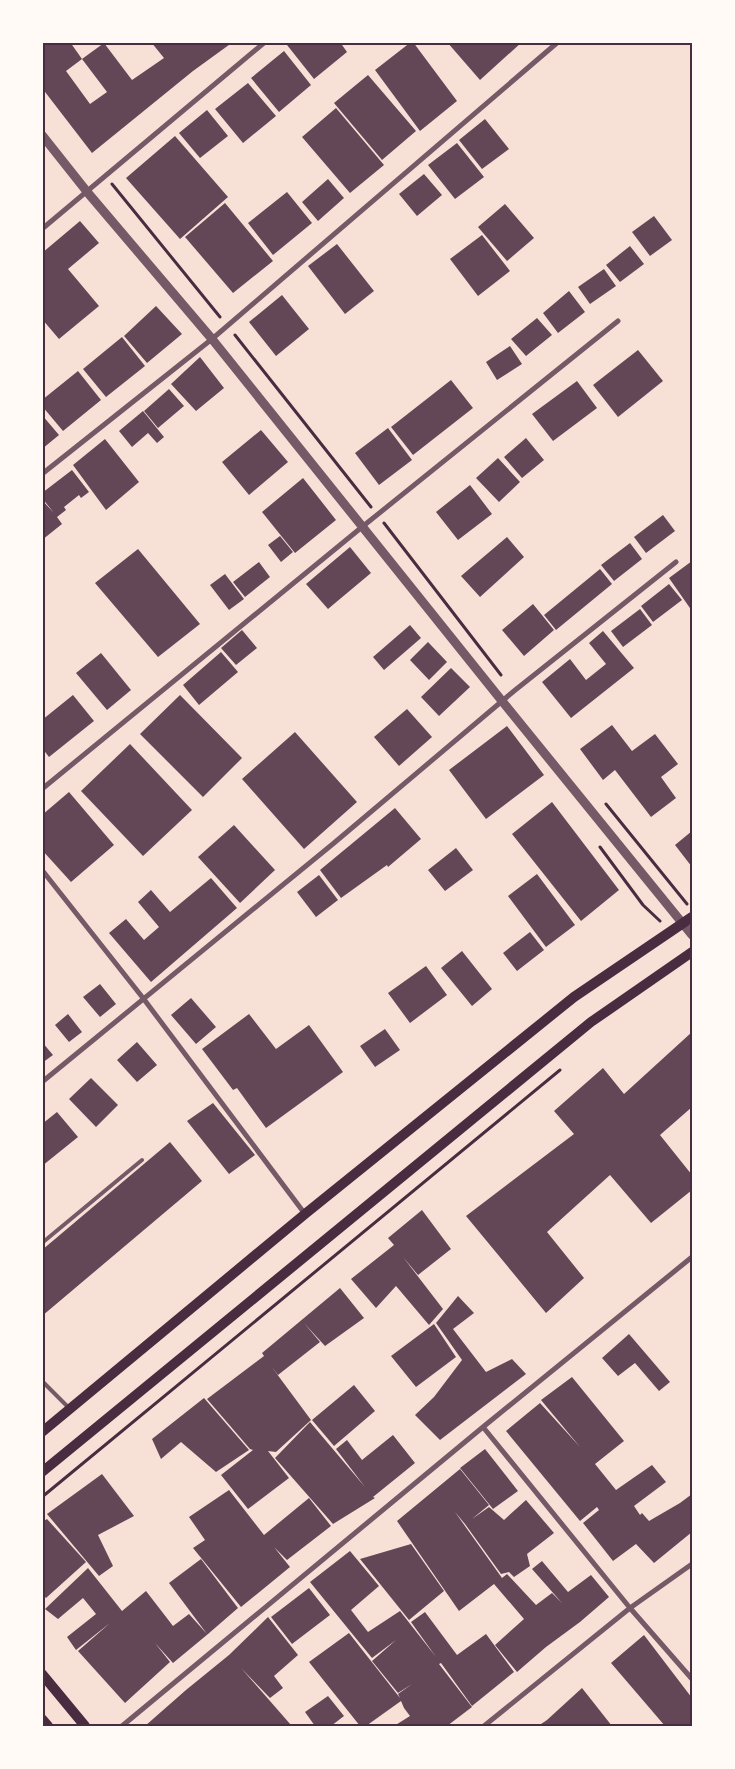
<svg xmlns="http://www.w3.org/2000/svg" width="735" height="1769" font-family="'IBM Plex Serif',serif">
<rect width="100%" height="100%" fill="#f7e1d7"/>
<path fill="#644757" d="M42,42h28l12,17 -16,12 24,33 17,-12 -25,-33 22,-16 28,37 32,-22 -13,-16h82l-40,29 -101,82 -50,-65z
M290,42h50l7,10 -33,27 -27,-34z
M411,42h2l44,59 -37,30 -45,-61z
M447,42h75l-42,38z
M284,51l27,34 -32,27 -28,-34z
M368,75l48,56 -34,29 -48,-57z
M248,83l28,33 -33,27 -28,-34z
M336,108l48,57 -34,28 -48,-56z
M207,110l21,26 -28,22 -21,-25z
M485,119l24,30 -27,20 -23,-29z
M175,136l53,61 -48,42 -54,-61z
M457,143l27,34 -29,22 -27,-34z
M424,174l18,21 -25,21 -18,-22z
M328,179l16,19 -26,23 -16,-19z
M287,192l25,31 -39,32 -25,-32z
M225,203l48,58 -40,32 -48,-56z
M505,204l29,34 -27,23 -29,-34z
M654,216l18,24 -22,16 -18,-24z
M80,221l19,22 -31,26 31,37 -40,33 -17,-20v-66z
M482,235l28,36 -32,25 -28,-37z
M337,244l37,47 -29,23 -37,-48z
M630,246l14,18 -24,18 -14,-17z
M604,269l12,17 -26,18 -12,-17z
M569,291l16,21 -27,21 -15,-20z
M282,295l27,34 -33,27 -27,-34z
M156,306l26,28 -35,29 -23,-27z
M537,318l15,17 -26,21 -15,-17z
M122,337l23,29 -39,31 -23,-28z
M510,346l12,18 -25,16 -11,-18z
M638,350l25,31 -45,36 -25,-32z
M200,357l24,31 -28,23 -25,-27z
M78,371l23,29 -38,31 -21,-25v-6z
M451,380l22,28 -60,47 -22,-28z
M577,381l20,27 -44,33 -21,-27z
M169,389l15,17 -26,22 -14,-17z
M143,411l21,26 -7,6 -9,-10 -16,14 -13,-16z
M42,415l17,20 -17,14z
M388,428l24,32 -33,25 -24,-32z
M261,430l27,32 -39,33 -27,-33z
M526,438l18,22 -22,18 -18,-21z
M105,439l34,43 -33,28 -33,-45z
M498,458l22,24 -21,20 -23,-24z
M72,470l17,22 -8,6 -2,-3 -15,12 2,3 -9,7 5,7 -20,16v-40l12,13 -12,-15v-5z
M303,478l33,42 -41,33 -33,-41z
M470,485l22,29 -34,26 -22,-28z
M663,515l12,16 -29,22 -12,-16z
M280,536l13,16 -12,10 -13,-17z
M507,537l17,20 -44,40 -19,-21z
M630,543l12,16 -28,22 -13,-16z
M350,547l21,26 -43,36 -22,-25z
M138,549l62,75 -42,33 -63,-74z
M692,561v50l-23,-33z
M259,562l11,15 -25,20 -12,-15z
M600,569l12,15 -56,46 -12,-15z
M225,574l19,25 -15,11 -19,-25z
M669,584l13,16 -29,22 -12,-16z
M533,604l21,26 -30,26 -22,-26z
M640,609l12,16 -29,22 -12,-16z
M410,625l11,13 -37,32 -11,-13z
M242,630l15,18 -21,17 -15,-17z
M603,631l31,37 -63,50 -29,-36 28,-23 16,21 20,-16 -17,-21z
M428,642l19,20 -18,18 -19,-20z
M221,652l17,20 -39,33 -16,-20z
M101,653l30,37 -24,20 -31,-37z
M451,668l19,19 -31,29 -18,-19z
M73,695l21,26 -45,36 -7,-9v-28z
M180,695l62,63 -39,39 -63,-63z
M407,709l25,28 -33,29 -25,-29z
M612,725l20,26 23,-17 23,30 -17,13 15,21 -25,19 -36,-47 -12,10 -23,-31z
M507,726l37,49 -58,44 -37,-49z
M295,732l62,70 -53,47 -62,-70z
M130,744l62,66 -49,46 -62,-65z
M69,792l45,53 -43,37 -29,-32v-35z
M552,802l67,88 -38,31 -69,-87z
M395,808l26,31 -33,28 -1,-2 -46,33 -21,-28z
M234,825l41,45 -35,33 -42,-46z
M692,831v36l-17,-22z
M456,848l17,22 -28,21 -17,-21z
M537,874l38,51 -29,22 -38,-51z
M319,875l19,25 -22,17 -19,-25z
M211,878l26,30 -86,74 -42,-49 17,-14 18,21 15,-13 -21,-25 13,-12 19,22z
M530,932l14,18 -27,21 -14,-18z
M462,951l30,38 -20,17 -31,-38z
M426,966l21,29 -37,28 -22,-30z
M100,984l16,20 -16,13 -17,-20z
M191,998l25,29 -20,17 -25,-29z
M68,1014l14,18 -13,10 -14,-17z
M249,1014l27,35 33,-24 34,47 -77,56 -29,-40 -4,2 -31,-41z
M385,1029l15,21 -25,17 -15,-21z
M692,1032v75l-32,28 32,40v15l-41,33 -41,-48 -63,57 37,46 -38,35 -80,-97 108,-82 -20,-23 49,-43 21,26z
M42,1042l11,13 -11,8z
M137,1042l20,23 -20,17 -20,-22z
M91,1078l27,27 -22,22 -27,-28z
M213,1103l42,52 -26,19 -42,-53z
M57,1112l21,25 -36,29v-42z
M170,1142l32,39 -160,135v-66z
M422,1210l29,39 -33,26 -15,-18 40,52 -14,16 -33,-39 -20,22 -25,-29 43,-34 -6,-7z
M340,1288l24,30 -39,28 -21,-23 16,19 -42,33 -7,-9 40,54 -35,32 -8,-1 21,27 -41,31 -27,-34 32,-25 -3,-1 -43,-50 57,-43 -2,-3z
M458,1296l16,17 -21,16 33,43 26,-13 14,15 -86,66 -25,-25 19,-18 28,-37 -26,-37z
M434,1324l22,33 -40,30 -25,-31z
M629,1334l41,48 -11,9 -24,-28 -17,13 -16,-18z
M572,1377l52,64 -29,23 21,26 36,-25 14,17 -32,24 6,9 2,-2 7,8 31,-18 12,-9v38l-38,31 -18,-19 -23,17 -30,-38 16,-13 -2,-3 -17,14 -74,-90 34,-28 40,44 -39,-47z
M354,1385l21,26 -41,35 -22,-26z
M204,1398l45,52 -33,22 -35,-30 -20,17 -9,-20z
M310,1422l55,65 -29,-38 11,-9 15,20 31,-25 22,28 -42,34 2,1 -42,26 -58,-66z
M485,1449l33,42 -25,18 -33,-41z
M460,1469l29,36 -17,14 17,-12 15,13 22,-20 28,33 -27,21 3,12 -16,11 -5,-5 -8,2 -36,-50 -10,-12 47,66 5,-4 29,31 16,-12 10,10 -30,-34 10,-8 26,31 23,-17 18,22 -29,25 -34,25 -29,25 -22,-27 29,-26 -30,-35 -35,27 -62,-90z
M102,1474l32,42 -36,19 15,31 -14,10 -52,-62z
M229,1490l35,45 45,-37 22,28 -44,34 -13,-13 16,20 -49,40 -48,-59 12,-8 -16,-23z
M47,1519l39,43 -40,36 -4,-4v-72z
M411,1544l33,47 -35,29 -49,-61z
M350,1551l29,35 -28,24 17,22 32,-21 36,46 -25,-35 14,-10 32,43 29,-21 28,38 -42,34 -31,-43 -2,1 33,43 -25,19h-53l16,-10 -6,-8 -3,-7 -35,25h-6l-51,-64 40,-29 51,65 -2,-4 14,-10 -14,9 -26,-32 24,-21 -24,18 -62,-76z
M201,1559l37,49 -30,26 -35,29 -18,-20 15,19 -45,41 -47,-52 32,-28 -34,27 -9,-13 29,-23 -13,-16 -25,21 -13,-10 43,-41 34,43 24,-20 27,35 16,-12 18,20 -38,-51z
M309,1588l21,27 -38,29 -21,-27z
M268,1617l30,38 -24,21 9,12 -13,10 -29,-30 50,57 -1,1h-145l41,-36 43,-35z
M644,1635l48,63v26l-3,2h-24l-54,-63z
M582,1688l30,38h-74l9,-6z
M328,1696l16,20 -13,10h-16l-10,-14z"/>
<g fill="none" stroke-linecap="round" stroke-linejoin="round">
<path stroke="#4a2c40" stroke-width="3" d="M112,184l108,133
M235,335l136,172
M384,523l117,152
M606,804l81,100
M600,847l43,58 17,16
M42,1497l518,-427"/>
<path stroke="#755966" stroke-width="4" d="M42,1243l100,-83
M42,1381l27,27"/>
<path stroke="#755966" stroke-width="5" d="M42,229l223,-187
M42,474l170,-135 346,-297
M42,789l320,-262 256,-206
M42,870l101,128 162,216
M42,1082l292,-239 180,-152 162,-129
M483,1427l147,181 62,71
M122,1726l361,-299 209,-170
M484,1726l146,-118 62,-44"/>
<path stroke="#755966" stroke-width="9" d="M42,135l46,58 124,146 290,362 190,234"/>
<path stroke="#4a2c40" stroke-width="10" d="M42,1432l263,-218 269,-217 118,-80
M42,1472l549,-450 101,-70
M42,1674l43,52
M42,1719l6,7"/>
</g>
<rect width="735" height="1769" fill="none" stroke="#fffaf5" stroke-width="88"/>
<rect x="44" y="44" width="647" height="1681" fill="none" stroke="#4a2c40" stroke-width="2"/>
</svg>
